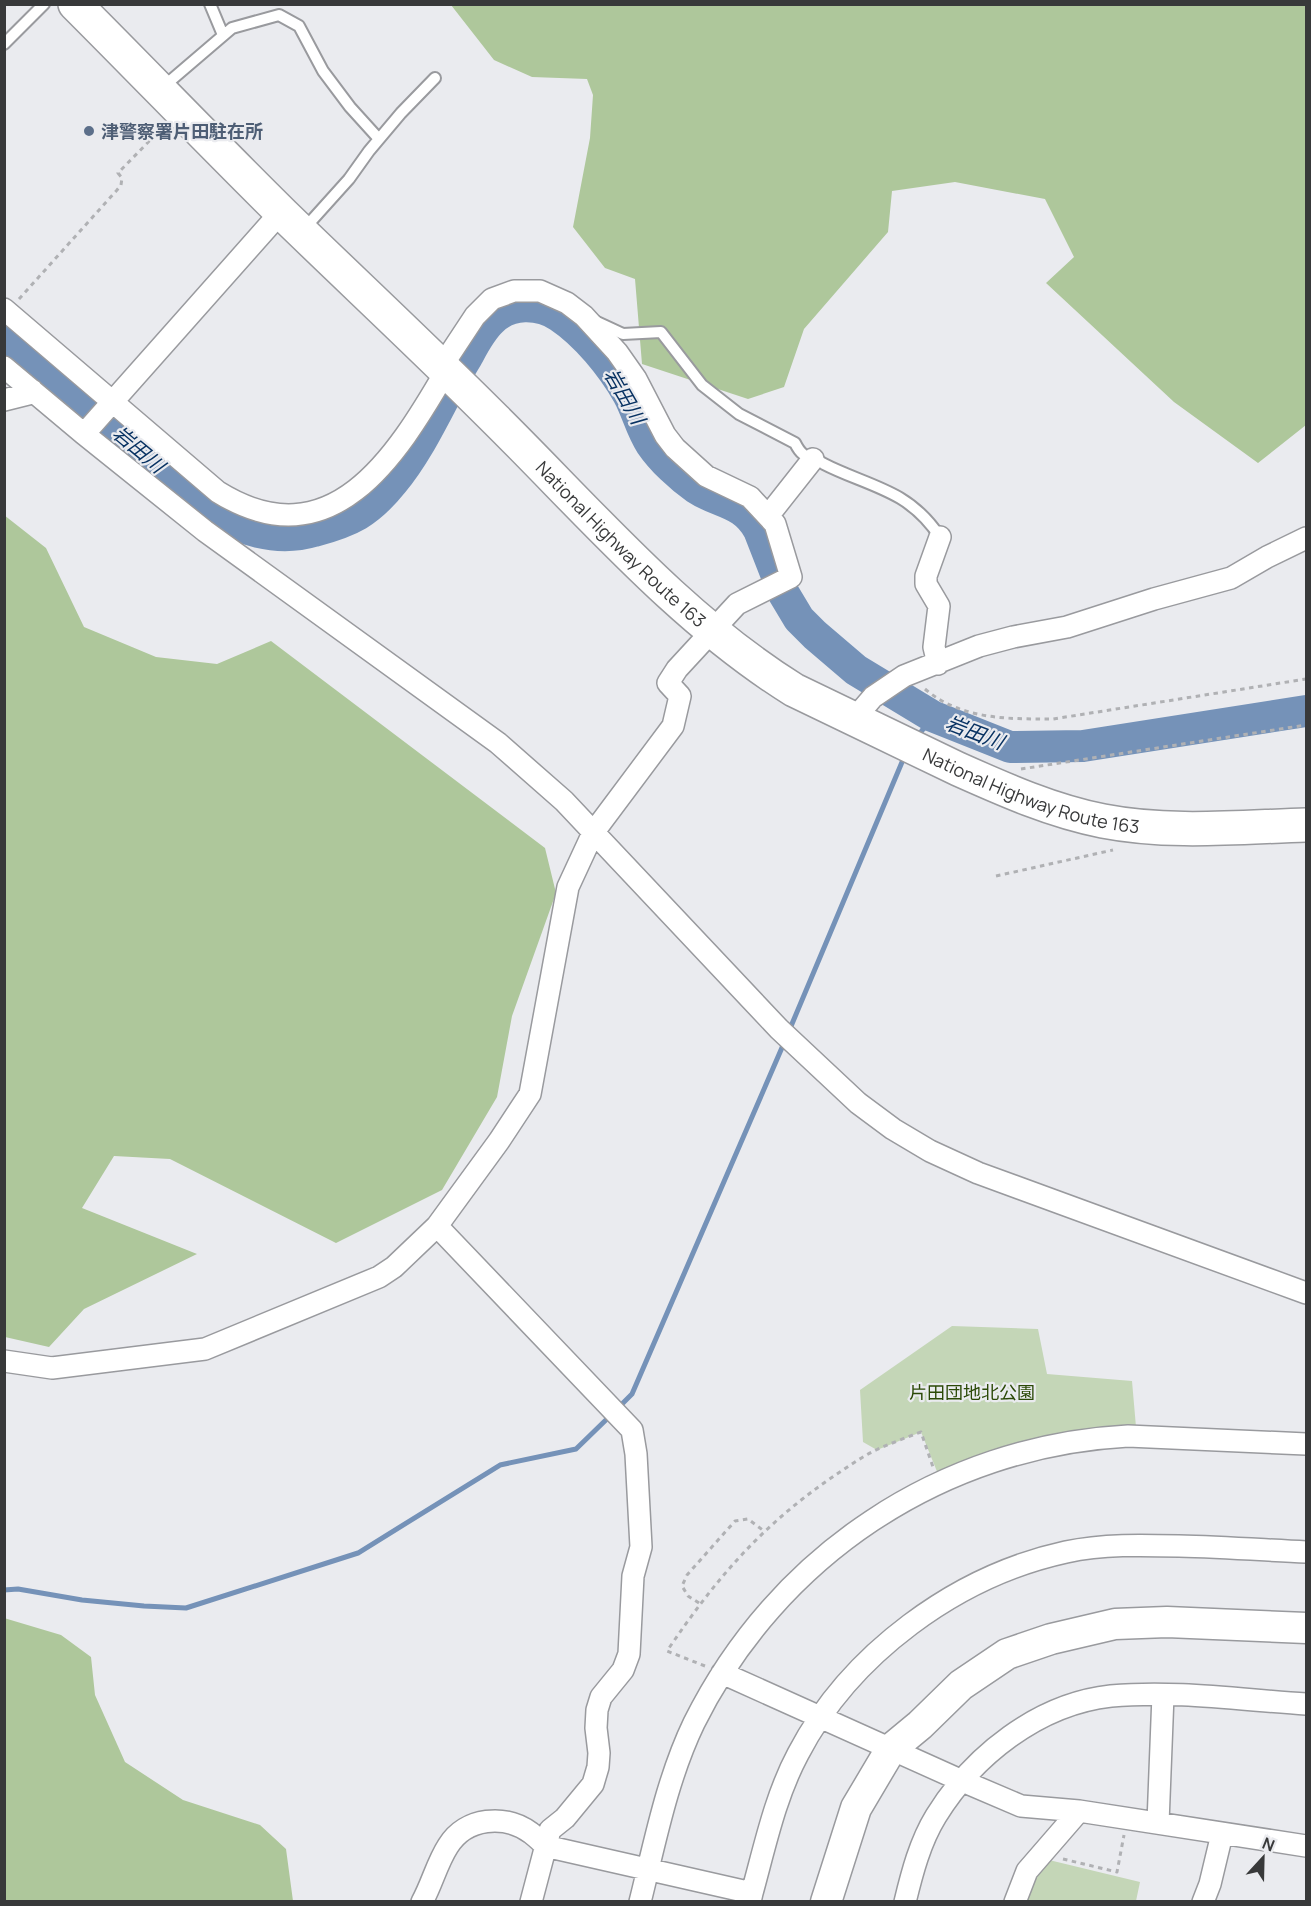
<svg xmlns="http://www.w3.org/2000/svg" width="1311" height="1906" font-family="Manrope,'Noto Sans JP',sans-serif">
<rect width="100%" height="100%" fill="#eaebef"/>
<path fill="#c4d6b7" d="M952,1326l86,3 9,45 85,7 4,46 -198,47 -17,-42 -44,18 -14,-8 -3,-52z
M1049,1860l91,22 -4,19 -111,1 10,-26z"/>
<path fill="#aec79b" d="M451,5h855v420l-48,38 -84,-61 -128,-119 28,-26 -29,-58 -90,-17 -63,9 -4,41 -84,97 -20,58 -36,12 -106,-35 -7,-85 -30,-11 -32,-41 17,-89 3,-43 -6,-16 -55,-2 -38,-17z
M4,515l42,33 38,79 72,30 61,7 54,-23 274,207 11,45 -44,123 -15,81 -55,93 -106,53 -166,-84 -56,-3 -32,52 115,46 -113,55 -35,38 -44,-10z
M4,1618l57,17 30,22 4,38 30,67 58,38 77,25 26,24 7,52h-288z"/>
<g fill="none" stroke-linecap="round" stroke-linejoin="round">
<path stroke="#7592b8" stroke-width="5" d="M921,732l11,-16
M789,1031l116,-276
M617,1409l15,-15 152,-351
M4,1590l14,-1 64,11 62,6 42,2 172,-55 142,-88 76,-16 34,-33"/>
<path stroke="#7592b8" stroke-width="32" d="M4,336l203,173c31,21 70,33 107,22 37,-10 54,-18 79,-49 30,-36 49,-85 74,-125 7,-13 14,-27 25,-37 18,-18 47,-17 67,-4 27,18 53,50 69,78 9,16 13,35 23,50 11,16 29,33 45,44 24,16 47,13 63,42l25,64 15,25 16,16 41,35 76,46 78,31 73,-1 223,-35"/>
<g stroke="#999a9e" stroke-width="14">
<path id="lane" d="M210,4l13,31
M4,44l40,-40
M163,87l69,-59 47,-13 20,11 24,45 27,36 29,32
M304,229l45,-50 20,-28 32,-38 34,-35
M595,321l28,13 38,-2 41,53 37,29 56,29c2,4 4,8 8,11 6,5 15,6 21,10 25,13 52,20 76,34 15,9 30,24 40,39"/>
</g>
<g stroke="#999a9e" stroke-width="24">
<path id="street" d="M4,309l214,183c113,70 178,-35 228,-121
M4,367l80,67 121,97 293,212 66,58 215,228 79,74 35,26 37,22 48,22 328,120
M4,400l24,-6 4,-4
M84,434l197,-222
M768,516l45,-57
M938,664l-4,-17 5,-41 -13,-22v-8l14,-39
M855,718l18,-21 31,-21 75,-30 34,-9 54,-10 87,-28 77,-21 36,-21 39,-19
M437,1226l195,204 4,24 5,93 -8,29 -4,78 -6,16 -22,27 -4,13 -1,18 3,25 -1,14 -5,17 -28,34 -15,12 -19,72
M4,1361l48,7 153,-19 174,-72 15,-10 43,-41 62,-85 31,-47 38,-207 25,-54 80,-107 7,-30 -12,-13 9,-14 60,-65 54,-27 -16,-53 -25,-27 -44,-21 -31,-28 -10,-13 -29,-56 -19,-27 -33,-36 -17,-13 -27,-12h-26l-22,8 -17,17 -33,50
M722,1673l238,107 61,26 58,5
M1158,1823l5,-128
M752,1893c13,-47 23,-96 46,-139 52,-100 158,-178 268,-202 37,-8 76,-7 113,-6 43,1 85,4 127,6
M422,1902c10,-18 15,-39 26,-56 18,-29 57,-32 83,-13 5,4 10,8 14,13l207,47 -2,9
M640,1902c15,-60 27,-123 54,-179 83,-167 247,-277 434,-287l178,8
M905,1902c7,-29 15,-60 31,-86 37,-60 102,-112 175,-120 64,-6 131,4 195,8
M1015,1902l12,-31 52,-60 227,35
M1203,1902l7,-18 12,-50"/>
</g>
<g stroke="#999a9e" stroke-width="33">
<path id="secondary" d="M826,1902l30,-94 35,-59 29,-24 41,-40 46,-31 44,-15 64,-15 52,-2 139,6"/>
</g>
<g stroke="#999a9e" stroke-width="36">
<g id="highway">
<path id="s1" d="M75,4c70,70 138,141 208,210 70,68 142,135 212,205 95,94 185,200 299,271 55,26 109,53 164,79 47,21 94,42 145,52 67,13 136,6 203,4"/>
</g>
</g>
<path stroke="#b0b1b4" stroke-width="3" stroke-dasharray="4.5 4.5" stroke-linecap="butt" d="M19,299l98,-109 4,-5 1,-7 -4,-5 44,-45
M925,689c36,31 84,30 128,30l253,-40
M1021,769l285,-44
M996,876l117,-26
M699,1603l-11,-7 -6,-10 5,-11 48,-54 13,-2 16,12
M705,1666l-38,-15c48,-71 93,-124 164,-173 15,-10 30,-21 47,-29 14,-6 29,-12 43,-17l12,35
M1063,1859l54,13 7,-37"/>
<use href="#lane" stroke="#fff" stroke-width="10"/>
<use href="#street" stroke="#fff" stroke-width="21"/>
<use href="#secondary" stroke="#fff" stroke-width="30"/>
<use href="#highway" stroke="#fff" stroke-width="33"/>
</g>
<circle fill="#5c6f8a" stroke="#eaebef" stroke-width="2" cx="89" cy="131" r="6"/>
<g text-anchor="middle" dominant-baseline="central" stroke-width="4.5" stroke-linejoin="round" paint-order="stroke">
<g font-size="18" font-weight="bold" fill="#4e5e75" stroke="#eaebef" text-anchor="start">
<text x="101" y="131">津警察署片田駐在所</text>
</g>
<g font-size="18" fill="#38393a" stroke="#eaebef">
<text stroke="none"><textPath href="#s1" startOffset="768">National Highway Route 163</textPath></text>
<text stroke="none"><textPath href="#s1" startOffset="1254">National Highway Route 163</textPath></text>
</g>
<g font-size="18" fill="#2b4907" stroke="#eaebef">
<text x="972" y="1392">片田団地北公園</text>
</g>
<g font-size="20" font-style="italic" fill="#083262" stroke="#eaebef">
<text transform="translate(625 396) rotate(60)">岩田川</text>
<text transform="translate(139 449) rotate(40)">岩田川</text>
<text transform="translate(975 732) rotate(21)">岩田川</text>
</g>
</g>
<rect width="1311" height="1906" fill="none" stroke="#38393a" stroke-width="12"/>
<g transform="translate(1263 1858) rotate(22)" stroke="#eaebef" stroke-width="4.5" paint-order="stroke">
<path d="M0-4.5L10 22L0 15L-10 22Z" fill="#38393a"/>
<text y="-9" font-size="16" font-weight="bold" text-anchor="middle" fill="#38393a">N</text>
</g>
</svg>
